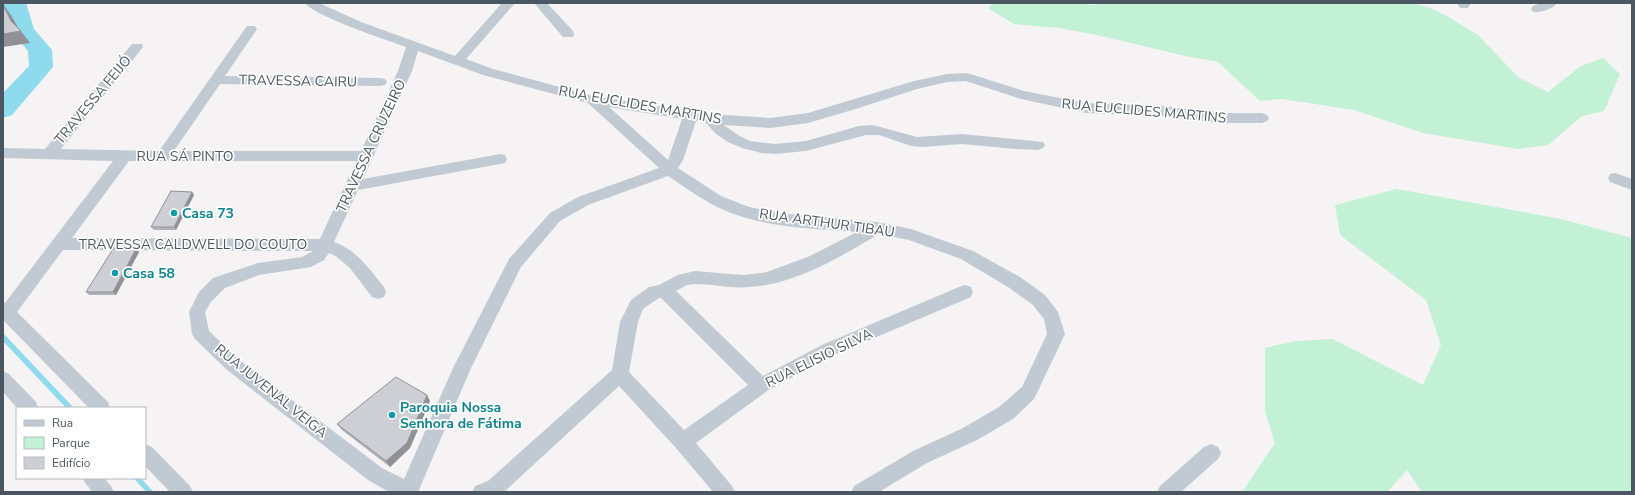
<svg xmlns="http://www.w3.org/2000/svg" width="1635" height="495" font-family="'Nunito Sans',sans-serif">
<rect width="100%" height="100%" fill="#f5f3f3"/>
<path fill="#c3f1d5" d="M993,3h81l21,2 5,-2h313l17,5 15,7 33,20 40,42 30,15 33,-26 22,-8 17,16 -16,37 -22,5 -34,29 -30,4 -95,-16 -69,-23 -72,-11 -22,2 -42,-39 -28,-5 -93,-22 -38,-7 -45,-4 -26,-16z
M1397,189l164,30 71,19v254h-210l-15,-22 -19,21 -18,1h-128l33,-49 -10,-32v-63l31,-7 36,-2 91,46 18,-40 -15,-45 -86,-65 -5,-30z"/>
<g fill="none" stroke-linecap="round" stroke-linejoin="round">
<path stroke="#90daee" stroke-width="5.5" d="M3,337l67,71
M137,478l13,14"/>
<path fill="#90daee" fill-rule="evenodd" d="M3,3h23l8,26 18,21 1,17 -41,48 -9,3v-25l26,-27 -1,-15 -17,-20z"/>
<path fill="#c1cad2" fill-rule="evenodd" d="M305,3h14l42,19 94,34 47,-53h13l-49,56 27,10 100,27 117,18 60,4 38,-5 106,-32 33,-7 20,-1 57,18 62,12 77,3 55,7h44l5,2 2,3 -2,3 -5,2h-44l-55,-7 -77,-3 -65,-14 -55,-18 -19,1 -30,7 -58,19 -51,15 -38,5 -46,-3 14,10 12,6 25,3 31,-3 53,-15 14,-1 44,12 45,-3 81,8 2,3 -2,3 -5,2 -22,-1 -54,-5 -40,3 -11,-1 -32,-11h-13l-60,16 -31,3 -14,-1 -19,-5 -14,-6 -12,-8 -10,-11 -10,-2 -13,39 -5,8 43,28 28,11 29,6 99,9 34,7 62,22 47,26 25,18 13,17 7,22 -31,65 -21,20 -36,21 -50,23 -48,29h-28l3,-6 59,-35 50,-23 36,-21 23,-20 25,-53 -3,-15 -11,-14 -25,-18 -47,-28 -52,-19 -30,-6c-39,23 -83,50 -129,53 -19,2 -37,-3 -55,-3l-8,1 -11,6 87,85 59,-31 137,-58 6,-2 6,2 2,5 -2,5 -137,58 -67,36 -71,52 36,43 3,6h-22l-37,-44 -57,-62 -115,106h-32l3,-6 13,-5 124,-111 8,-48 11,-22 18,-13 10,-2 19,-10 17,-4 48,4 24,-3 43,-16 47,-24c-48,-4 -104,-4 -147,-29 -15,-8 -28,-18 -42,-27l-80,29 -28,16 -39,46 -50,101 -53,124h-29l-21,-12 -142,-111 -31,-30 -3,-5 -3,-22 10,-20 14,-14 45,-15 44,-6 11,-6 -250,-1 -46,62 91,90 2,6h-21l-86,-88v-18l2,1 108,-142 -110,-3v-10l42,1 87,-105h10l1,3 -82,102 98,2 88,-125h8l2,3 -32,47 155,2 5,1 2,3 -2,3 -5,1 -160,-2 -46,67h187l37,-80 8,-24c-19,-7 -92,-31 -101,-44zM418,51l65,24 105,28 71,65 -81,29 -28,16 -41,46 -56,109 -49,111 -22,-11 -144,-109 -29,-28 -4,-19 6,-10 14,-14 34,-13 52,-8 13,-7 5,-7 8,4 13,11 22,29 6,2 6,-2 2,-5 -2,-5c-15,-18 -27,-37 -50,-45l24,-52 147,-27 2,-4 -2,-4 -5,-1 -137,25 49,-108zM609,107l73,12 -14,41zM129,161h227l-36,78 -248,-1zM659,298h2l87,87 -64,45 -55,-58 9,-50 5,-13z
M534,3h13l26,28 1,3 -1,3h-10z
M1459,3h12l-3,5h-8l-2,-3z
M1541,3h16c-4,6 -17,10 -24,9l-2,-3 2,-3z
M1615,173l17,6v11l-22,-8 -2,-4 2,-4z
M3,371l6,3 27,28 2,6h-21l-14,-16z
M145,444l7,3 38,39 3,6h-23l-25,-26z
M1211,444l7,3 3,6 -3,6 -37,33h-24l3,-6 44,-39z
M82,478h22l7,8 3,6h-22z"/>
</g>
<path fill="#b0b2b7" d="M192,192l2,3 -18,35h-22l-3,-3z
M136,249l3,3 -23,43h-27l-3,-3z
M430,401l-20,47 -20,19 -48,-37 -5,-6z"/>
<path fill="#909195" d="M3,4l8,11 9,16h1l9,12 -27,4v-13l8,-13z
M192,192l2,3 -18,35 -2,-3z
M136,249l3,3 -23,43 -3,-3z
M427,395l3,6 -20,47 -20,19 -4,-6z"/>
<path fill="#cdcfd5" stroke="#909195" d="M3,5l8,16 10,10 -18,3z
M171,191l21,1 -18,35h-23z
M113,249h23l-23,43h-27z
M396,377l31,18 -20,48 -21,18 -49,-37z"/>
<g fill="#0f9aa8" stroke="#fff" stroke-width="1.5">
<circle cx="174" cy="213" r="4"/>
<circle cx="115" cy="273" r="4"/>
<circle cx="392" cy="415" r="4"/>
</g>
<g text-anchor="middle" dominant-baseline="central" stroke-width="3.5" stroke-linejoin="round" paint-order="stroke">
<g font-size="14" fill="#4a5661" stroke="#fff">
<text transform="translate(298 81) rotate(1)">TRAVESSA CAIRU</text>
<text transform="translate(93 100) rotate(-50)">TRAVESSA FEIJÓ</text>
<text transform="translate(640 105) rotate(10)">RUA EUCLIDES MARTINS</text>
<text transform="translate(1144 111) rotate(5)">RUA EUCLIDES MARTINS</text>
<text transform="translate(371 146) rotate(-65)">TRAVESSA CRUZEIRO</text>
<text x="185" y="156">RUA SÁ PINTO</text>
<text transform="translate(827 223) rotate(8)">RUA ARTHUR TIBAU</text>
<text x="193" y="244">TRAVESSA CALDWELL DO COUTO</text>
<text transform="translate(819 358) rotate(-26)">RUA ELISIO SILVA</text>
<text transform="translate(271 391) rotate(39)">RUA JUVENAL VEIGA</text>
</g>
<g font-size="14" font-weight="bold" fill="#0d838f" stroke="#fff" text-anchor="start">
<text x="182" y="213">Casa 73</text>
<text x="123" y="273">Casa 58</text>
<text x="400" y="407">Paroquia Nossa<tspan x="400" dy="16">Senhora de Fátima</tspan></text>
</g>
</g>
<rect width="1635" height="495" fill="none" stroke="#4a5661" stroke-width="8"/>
<rect x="16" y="407" width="130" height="72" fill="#ffffff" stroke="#b7bbc0"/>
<rect x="24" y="420" width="20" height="6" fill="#c1cad2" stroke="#b7bbc0"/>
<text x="52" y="427" font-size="12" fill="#4a5661">Rua</text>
<rect x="24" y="437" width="20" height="12" fill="#c3f1d5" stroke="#b7bbc0"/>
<text x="52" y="447" font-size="12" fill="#4a5661">Parque</text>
<rect x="24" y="457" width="20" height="12" fill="#cdcfd5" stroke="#b7bbc0"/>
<text x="52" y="467" font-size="12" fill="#4a5661">Edifício</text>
</svg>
